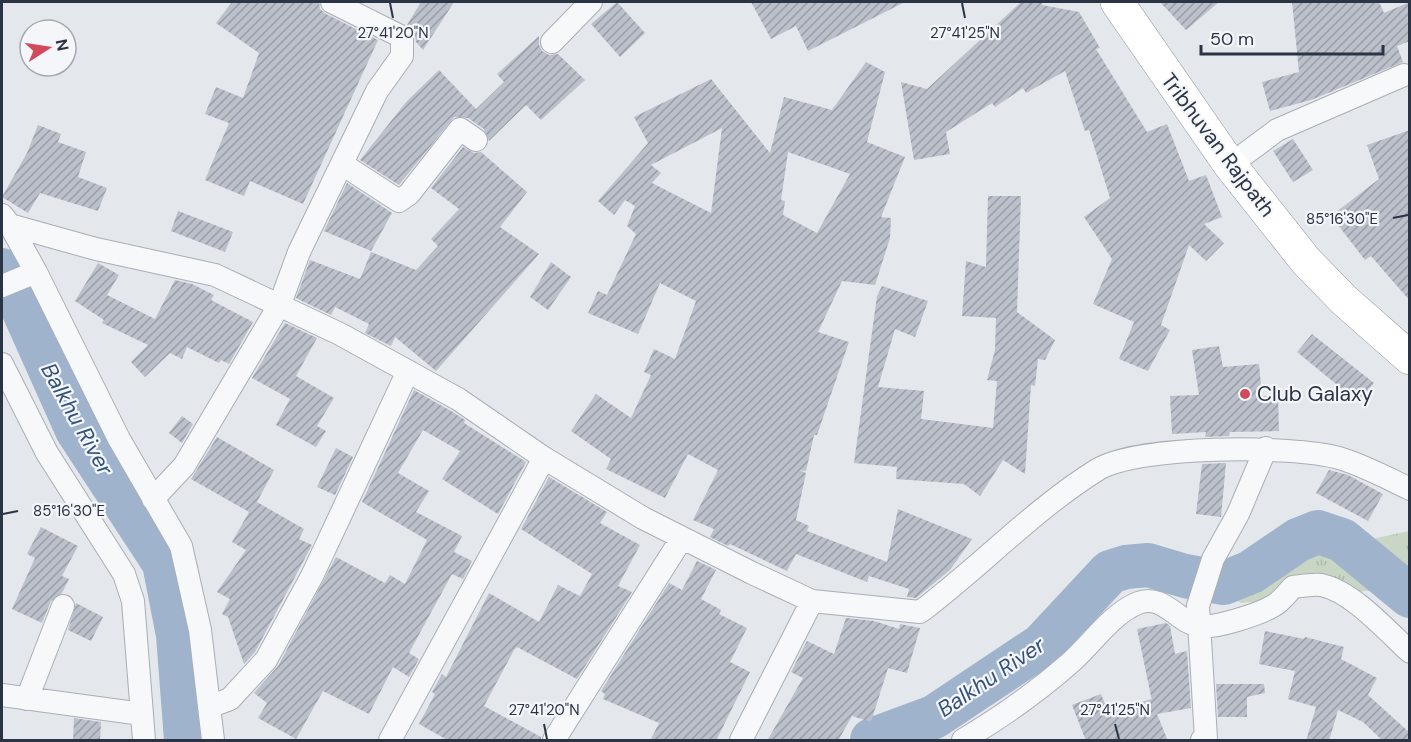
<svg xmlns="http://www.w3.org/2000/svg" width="1411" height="742" font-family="'DM Sans',sans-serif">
<defs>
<pattern id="grass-tufts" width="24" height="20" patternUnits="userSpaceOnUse" patternTransform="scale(1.5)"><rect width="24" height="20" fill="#c9d6c5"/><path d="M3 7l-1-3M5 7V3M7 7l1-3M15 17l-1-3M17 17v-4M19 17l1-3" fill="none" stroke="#adb8ab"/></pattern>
<pattern id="building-hatch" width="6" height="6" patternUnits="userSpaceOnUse" patternTransform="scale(1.5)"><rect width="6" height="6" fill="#bbc0ca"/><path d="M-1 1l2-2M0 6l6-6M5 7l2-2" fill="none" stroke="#989da6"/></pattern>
</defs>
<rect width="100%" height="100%" fill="#e4e7ec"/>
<path fill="url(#grass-tufts)" d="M1409,531v75l-23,-17 -145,14 -44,-26z"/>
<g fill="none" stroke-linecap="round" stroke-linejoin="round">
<path stroke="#9fb4cc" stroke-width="44" d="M2,270l20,37 55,123 87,133 14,72 8,105
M872,740l62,-23 108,-72 68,-73 16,-5 22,-2 37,11 39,7 27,-11 47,-32 20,-8 24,8 68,56"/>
</g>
<path fill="url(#building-hatch)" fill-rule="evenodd" d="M232,2h87l1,7 6,5 52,26 -75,164 -53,-23 -6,15 -39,-16 24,-57 -24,-9 11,-27 27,11 16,-45 -43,-30z
M421,2h33l-31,48 -7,-8 -2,-12 -7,-5z
M617,2l28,31 -25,24 -29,-33z
M751,2h154l-97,49 -12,-25 -25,13z
M1021,2h21v3l37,7 21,36 -4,1 51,83 20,-8 22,57 17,-6 16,42 -18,7 20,19 -18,18 -17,-16 -28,80 9,5 -22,41 -29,-12 15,-37 -41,-18 19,-45 -28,-42 26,-19 -21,-68 -4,1 -20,-60 -39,22 -3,-5 -28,19 -3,-4 -46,29 4,22 -36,6 -13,-78 26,7z
M1160,2h59l-33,28z
M1292,2h87l5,11 26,-11v39l-13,5 6,16 -92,38 -41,11 -8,-29 37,-10z
M539,36v9l3,6 7,4 9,-1 27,26 -44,40 -15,-15 -37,36 -5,-12 -16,-11 -14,-1 -55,68 -39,-25 47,-59 32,-31 37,39 28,-27 -7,-8z
M866,62l19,10 -18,70 38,15 -24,60 10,1 -1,20 -15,47 -33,-4 -24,51 31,10 -32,93h-3l-8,36 -7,-1 7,3 -10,47 13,6 -2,5 80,31 11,-53 74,30 -22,31 -34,28 -9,-1 2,-8 -40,-13 -2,6 -71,-28 -9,17 -57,-27 -2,2 -18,-9 4,-8 -21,-9 25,-50 -30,-16 -23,44 -59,-29 5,-10 -40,-28 25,-37 35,24 20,-43 -7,-3 10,-23 21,10 21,-58 -36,-18 -22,51 -50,-21 10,-22 9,4 29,-61 -9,-8 8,-20 -10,-6 -11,15 -16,-14 50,-58 -14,-26 77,-38 59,74 14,-56 48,13zM722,128l-11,85 -59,-30 9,-10 -10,-8zM788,152l62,22 -33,59 -34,-18 2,-14 -4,-1z
M38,125l23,9 -3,8 28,10 -8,25 29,11 -9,23 -58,-18 -12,20 -26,-16 25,-44z
M1410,130v171l-39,-45 -6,4 -34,-44 48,-37 -12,-34z
M1293,139l20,31 -20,12 -20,-31z
M463,147l11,6 7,-1 46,40 -27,35 39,27 -103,117 -41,-34 -4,9 -26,-13 4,-9 -34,-17 -4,8 -35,-17 14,-38 50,19 11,-27 45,18 22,-24 -7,-7 28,-30 -28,-21z
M347,183l45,30 -21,38 -47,-20z
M988,196h33l-4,116 38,28 -10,20 -7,-1 -3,27 -4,-1 -6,89 -22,-14 -23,36 -16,-12 -68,-5 1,-12 -43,-4 23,-167 5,-10 46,15 -13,36 -20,-8 -17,58 46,4 -3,28 72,9 4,-47 -10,-1 8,-30 1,-32 -34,-2 4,-55 20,6z
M178,211l55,21 -8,20 -54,-21z
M551,262l20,15 -23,33 -18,-13z
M98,263l21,12 -12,20 48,24 20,-39 17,4 22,11 -3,5 42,22 -24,42 -8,-4 -2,3 -32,-16 -5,12 -12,-6 -25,24 -14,-15 17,-17 -46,-22 2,-3 -29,-19z
M285,323l32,15 -21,38 38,22 -17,28 9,5 -10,16 -40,-22 14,-26 -38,-21z
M1312,334l62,49 -16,19 -61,-50z
M1219,346l4,21 36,-3 3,32h16l1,35 -49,1 -1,4 -24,1 1,-5 -34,2 -2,-38 29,-1 -7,-45z
M414,390l37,21 14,9 -1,3 62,39 -28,52 -56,-35 18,-28 -37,-21 -25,43 31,18 -13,21 46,24 -8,16 18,9 -9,18 -11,-5 -43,79 10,6 -10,18 -16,-10 -24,47 -46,-23 -27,48 -38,-21 9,-15 -13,-10 24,-27 58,-109 49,26 5,-8 15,9 22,-44 -65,-38z
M182,416l11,8 -11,19 -13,-10z
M217,437l57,33 -17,32 47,27 -5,10 13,6 -57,107 -11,12 -16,-47 -6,-3 8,-15 -13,-7 29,-42 -14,-8 17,-30 -58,-33z
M336,448l17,9 -18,38 -18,-8z
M1226,463l-5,54 -25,-3 6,-50z
M1329,470l19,5 35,19 -15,27 -52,-28z
M549,477l58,35 -7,11 40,22 -22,41 14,6 -55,87 -60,-32 -3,3 -30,56 57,31v4h-92l-30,-17 16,-30 -3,-2 10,-18 4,3 43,-84 50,29 19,-37 22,11 12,-22 -71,-45z
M41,527l37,19 -16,30 7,3 -7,14 -11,8 -9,22 -30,-14 23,-51 -8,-4z
M697,561l19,9 -15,29 20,11 -2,4 28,14 -17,34 20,10 -34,69h-66l9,-18 -56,-24 2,-5 -4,-3 68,-108 13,7z
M76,603l27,14 -12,24 -23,-11z
M846,618l28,3 25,8 1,-5 20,4 -13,45 -19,-5 -17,54 -19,-6 -14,25h-71l36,-63 -12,-6 16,-31 27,13z
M1166,623l4,3 5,28 12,-3 4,57 -34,6 11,27h-82l-14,-36 29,-11 8,20 42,-15 1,2 -15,-72z
M1265,631l39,8 1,-2 39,10 -3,12 36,19 -9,17 42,38v8h-27l-20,-19 -25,-12 -9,31h-23l10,-34 -28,-8 7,-28 -36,-7z
M1216,684h48l1,9 -18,4v20h-29z
M74,718l27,4 -1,19h-27z"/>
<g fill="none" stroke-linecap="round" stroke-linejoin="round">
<g stroke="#a9aeb7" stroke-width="24">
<path id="minor" d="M552,42l39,-40
M342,164l57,37 10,-7 51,-65 16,11
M1230,165l47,-35 127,-55
M2,215l8,10 86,24 119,26 125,59 118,65 86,59 99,60 109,55 60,28 108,11c60,-45 113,-102 177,-142 40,-25 195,-25 242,-12 24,7 48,20 71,31
M36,272l83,167 62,107 19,84 13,110
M2,286l34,-14 -26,-47
M2,364l45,89 77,121 9,27 11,139
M153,499l31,-33 96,-162 19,-52 78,-161 25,-35v-19l-70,-35
M2,695l140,19
M27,699l36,-93
M209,707l21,-8 36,-39 46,-84 96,-205
M390,740l154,-282
M554,740l128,-202
M741,740l71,-139
M963,740c37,-22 74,-48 107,-77 21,-18 41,-49 68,-60 25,-10 39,19 61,23 16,3 60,-12 74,-20 8,-4 14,-13 20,-19 8,-1 20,-3 28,-2 31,6 66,46 89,67
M1202,740l4,-1 -8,-133 15,-47 25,-45 28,-66"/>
</g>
<g stroke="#8b94a3" stroke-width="34">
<path id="trunk" d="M1117,2l113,163 76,96 38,39 66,58"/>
</g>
<use href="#minor" stroke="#f7f8fa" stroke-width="22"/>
<use href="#trunk" stroke="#fff" stroke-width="33"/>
</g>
<path fill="none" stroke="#2b3445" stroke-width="2" d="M390,3l3,15M962,3l3,15M1393,218l15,-3M3,514l15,-3M544,724l3,15M1115,724l4,15"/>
<circle fill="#d1495b" stroke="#f4f6f9" stroke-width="2" cx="1245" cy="394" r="6"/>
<g text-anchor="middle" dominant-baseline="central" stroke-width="4.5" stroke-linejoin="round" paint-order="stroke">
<g font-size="21" fill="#2b3445" stroke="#f4f6f9">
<text transform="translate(1218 145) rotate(53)">Tribhuvan Rajpath</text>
</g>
<g font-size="21" fill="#2b3445" stroke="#f4f6f9" text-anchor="start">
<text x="1257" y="394">Club Galaxy</text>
</g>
<g font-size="22" font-style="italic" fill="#34527a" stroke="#f4f6f9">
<text transform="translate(77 419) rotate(61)">Balkhu River</text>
<text transform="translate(991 677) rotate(-34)">Balkhu River</text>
</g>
</g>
<g font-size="15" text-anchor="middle" fill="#2b3445" stroke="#f4f6f9" stroke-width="4.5" stroke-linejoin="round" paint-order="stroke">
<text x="393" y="38">27°41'20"N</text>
<text x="965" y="38">27°41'25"N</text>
<text x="1342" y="224">85°16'30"E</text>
<text x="69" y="516">85°16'30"E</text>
<text x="1115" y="715">27°41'25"N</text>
<text x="544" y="715">27°41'20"N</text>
</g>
<rect width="1411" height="742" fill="none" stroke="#2b3445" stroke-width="6"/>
<g transform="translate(48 48) rotate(78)"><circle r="28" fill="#f4f6f9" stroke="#a4a8b1" stroke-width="1.5"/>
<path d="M0-4.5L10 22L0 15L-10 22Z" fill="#d1495b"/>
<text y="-9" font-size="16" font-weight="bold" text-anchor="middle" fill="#2b3445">N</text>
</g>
<path d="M1201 45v9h182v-9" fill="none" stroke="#2b3445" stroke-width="3"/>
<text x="1210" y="45" font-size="18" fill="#2b3445" stroke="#f4f6f9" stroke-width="4.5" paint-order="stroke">50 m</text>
</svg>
